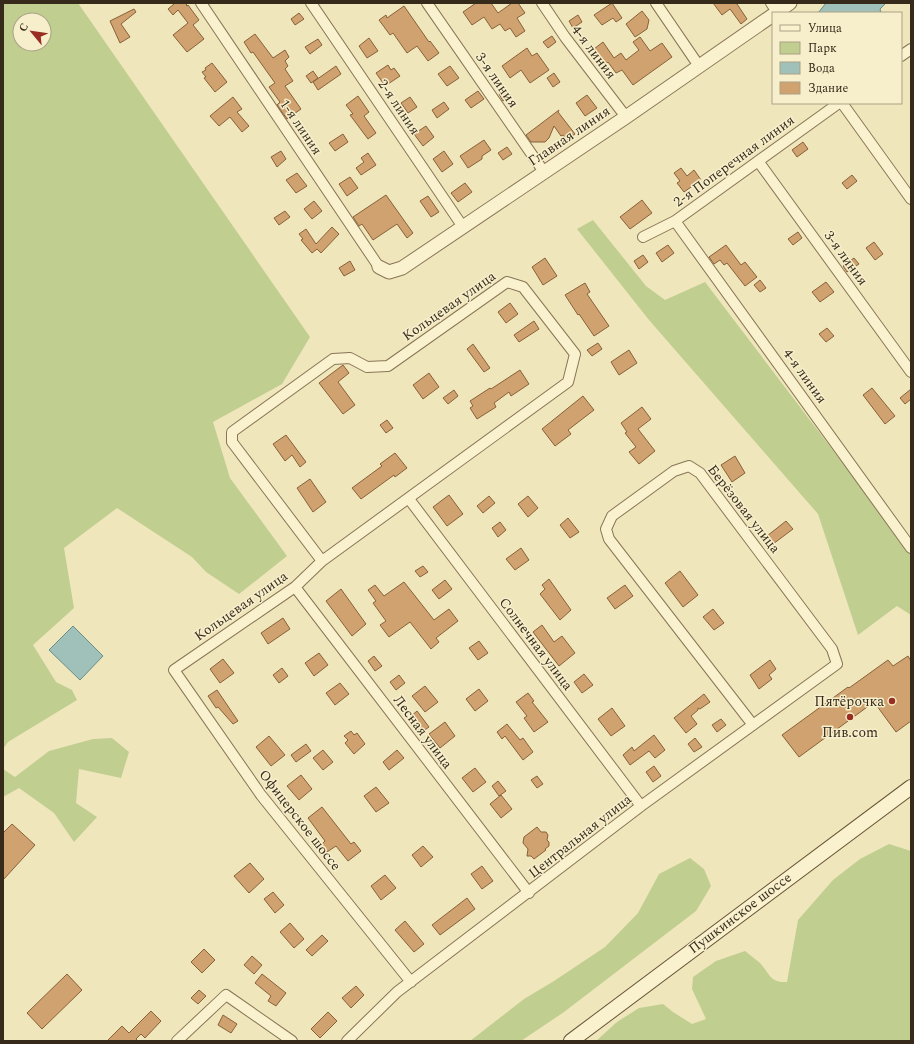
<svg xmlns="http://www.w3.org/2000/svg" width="914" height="1044" font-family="Spectral,serif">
<rect width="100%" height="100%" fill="#f0e6bc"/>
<path fill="#c0ce90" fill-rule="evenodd" d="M3,3h75l232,334 -28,47 -69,38 17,56 57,78 -48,38 -33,-22 -14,-15 -75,-49 -53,40 10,60 -41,37 23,37 16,8 5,10 -69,42 -5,7zM20,20h24v24h-24z
M593,220l53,66 19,14 40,-18 206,271v62l-14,-9 -39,29 -40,-121 -169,-194 -72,-91z
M112,738l17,14 -8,26 -42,-9 -3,34 21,14 -23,25 -20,-29 -35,-25 -16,9v-28l12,8 34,-26 44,-12z
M889,844l22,7v190h-315l21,-19 22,-14 24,-4 10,8 19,12 14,-5 -14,-30 1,-12 23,-16 29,-10c5,4 10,8 15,12 10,11 10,20 27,19l11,-62 35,-40 27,-21z
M690,858l14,11 7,17 -15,25 -132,101 -43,29h-51l54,-42 30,-18 51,-34 33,-34 21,-39z"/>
<path fill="#a0c0ba" stroke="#678e88" d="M826,3h60l-6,6 1,4h-63z
M73,626l30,30 -23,24 -31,-30z"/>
<path fill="#d0a26f" stroke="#886139" d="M173,3h15l-2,2 1,1 1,-1 11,15 -6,5 11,14 -17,13 -14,-17 15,-12 -10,-13 -5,5 -5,-6 6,-5z
M476,3h15l7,10 14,-10h6l7,10 -8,5 8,13 -9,6 -6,-9 -5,3 -5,-7 -8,5 -8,-12 -12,8 -9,-13z
M612,3l10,15 -6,4 -3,-4 -11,7 -8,-10z
M713,3h26l-2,1 10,15 -6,5 -11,-15 -8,6z
M404,6l25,36 1,-1 9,12 -11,8 -11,-15 -10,7 -14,-20 -3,2 -11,-15 7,-5 1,3z
M134,9l2,3 -15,12 9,13 -10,6 -10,-22z
M642,11l7,9 -2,9 -12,8 -9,-13z
M299,13l5,6 -9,6 -4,-6z
M578,15l4,7 -9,6 -4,-7z
M255,34l18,24 12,-8 4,7 -4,4 3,5 -3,3 8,12 -8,5 16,23 -14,10 -10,-14 3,-3 -11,-15 6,-4 -22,-31 -2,1 -7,-11z
M552,36l4,6 -8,6 -5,-6z
M640,37l10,14 12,-8 10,14 -39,28 -11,-15 -6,3 -8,-11 -3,3 -11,-16 9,-7 11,16 7,-5 5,7 13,-10 -6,-8z
M369,38l9,13 -11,7 -8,-12z
M318,39l4,6 -12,9 -5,-7z
M527,48l5,8 5,-3 12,17 -19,13 -9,-13 -11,8 -8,-12z
M212,63l15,19 -12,10 -11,-14 2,-1 -4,-5 4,-2 -1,-2z
M388,65l3,5 3,-2 6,8 -15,10 -9,-13z
M336,66l5,8 -23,16 -5,-8z
M450,66l9,12 -12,8 -9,-12z
M313,71l5,7 -7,5 -5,-7z
M554,73l6,9 -7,5 -6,-9z
M506,89l5,7 -8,5 -4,-7z
M478,91l6,8 -13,9 -6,-8z
M587,95l10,13 -12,8 -9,-13z
M358,96l11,16 -5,4 12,17 -8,6 -18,-24 3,-1 -7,-9z
M233,97l9,12 -5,3 12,14 -7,6 -12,-15 -11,9 -9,-10z
M410,97l7,10 -9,6 -7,-10z
M444,102l5,7 -12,9 -5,-8z
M559,110l-1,2 17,22 -9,7 -3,-6 -2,1 -7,-10 -5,12 -4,4h-14l-5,-7z
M426,126l8,11 -11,9 -9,-12z
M343,134l5,8 -13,9 -6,-8z
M484,140l7,10 -9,6v3l-14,9 -8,-12z
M803,142l5,7 -11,8 -5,-7z
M507,147l5,7 -9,6 -5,-7z
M281,151l5,8 -9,8 -6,-10z
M444,151l9,13 -11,8 -9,-13z
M368,153l8,12 -15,10 -5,-7 8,-6 -3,-4z
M681,168l6,8 7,-6 7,10 -17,12 -7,-9 3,-2 -6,-8z
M297,173l10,13 -11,7 -10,-13z
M852,175l5,6 -10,8 -5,-6z
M350,177l8,11 -11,8 -8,-12z
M465,183l7,9 -14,10 -7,-9z
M386,195l27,38 -6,5 -10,-14 -24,16 -11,-16 -3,2 -6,-9z
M428,196l11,16 -8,5 -11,-16z
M642,200l10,13 -22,16 -10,-12z
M314,201l8,10 -10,8 -8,-10z
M285,211l5,6 -11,8 -5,-7z
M332,227l7,7 -18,19 -4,-4 -5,4 -11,-13 2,-1 -4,-5 7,-5 10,15z
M798,232l4,6 -9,7 -5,-6z
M874,242l9,12 -8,6 -9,-12z
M668,245l6,8 -12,9 -6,-9z
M726,245l15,20 4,-3 12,15 -12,9 -18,-23 -3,2 -4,-5 -6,4 -5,-7z
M643,255l5,7 -9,7 -5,-8z
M545,258l12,18 -14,9 -11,-18z
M854,258l5,6 -12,8 -4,-6z
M350,261l5,9 -11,6 -5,-8z
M760,280l6,8 -6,4 -6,-7z
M826,282l8,10 -14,10 -8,-10z
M585,283l5,9 -3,2 22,32 -15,10 -15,-22 -1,1 -13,-20z
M510,303l8,11 -12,9 -8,-11z
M534,321l5,8 -20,13 -5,-7z
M827,328l7,8 -8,6 -7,-8z
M598,343l4,6 -10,7 -5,-6z
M473,344l17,24 -6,4 -17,-23z
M629,350l8,13 -18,12 -8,-13z
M343,365l6,8 -11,9 17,23 -12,9 -24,-31z
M520,370l9,14 -18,12 -2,-4 -15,11 2,4 -19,12 -7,-11 3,-2 -3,-5 20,-13 1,1z
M429,373l10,14 -16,12 -10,-14z
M872,388l23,28 -10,8 -22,-29z
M911,389v10l-6,5 -5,-6z
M454,390l4,6 -10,8 -5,-6z
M583,396l11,14 -26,20 3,4 -16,12 -13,-17z
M642,407l9,12 -13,10 17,22 -16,13 -10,-12 7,-5 -11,-14 2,-1 -6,-9z
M387,420l6,8 -7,5 -6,-8z
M286,435l20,27 -6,5 -8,-12 -7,6 -12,-17z
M395,453l12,15 -12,9 -1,-2 -33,24 -9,-11 30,-22 -2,-2z
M735,456l10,17 -13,9 -11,-17z
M310,479l16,23 -13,10 -16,-24z
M449,495l14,19 -16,12 -14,-19z
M489,496l6,7 -12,10 -6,-7z
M528,496l10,12 -10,9 -10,-13z
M568,518l11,14 -9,6 -10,-13z
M786,521l7,8 -20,15 -6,-8z
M500,522l6,8 -8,7 -6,-9z
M521,548l8,12 -14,10 -9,-11z
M423,566l5,6 -8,5 -5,-6z
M680,571l18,24 -15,12 -18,-24z
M549,579l22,31 -11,10 -20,-26 5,-5 -3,-4z
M445,580l7,9 -13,10 -7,-9z
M404,582l30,38 15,-11 9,12 -22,17 3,4 -8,7 -21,-27 -21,15 -9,-12 6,-4 -13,-18 3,-2 -8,-11 7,-5 9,11z
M625,585l8,11 -18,13 -8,-11z
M341,589l25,35 -14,12 -26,-35z
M713,609l11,14 -10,7 -11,-13z
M283,618l7,11 -22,15 -7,-11z
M542,625l12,17 8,-6 13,17 -16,13 -26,-34z
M479,641l9,12 -10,7 -9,-12z
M319,653l9,12 -14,11 -9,-13z
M374,656l8,10 -7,5 -7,-10z
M908,656l3,5v60l-15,11 -22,-30 -75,55 -17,-22 66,-48 1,1 39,-28 5,6z
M223,659l11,14 -14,10 -10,-14z
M770,660l6,9 -7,6 3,4 -13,10 -9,-14z
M282,668l6,8 -9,7 -6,-8z
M584,674l9,11 -11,8 -8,-11z
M399,675l6,8 -9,7 -6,-8z
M340,683l9,11 -14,11 -9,-12z
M425,686l13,16 -13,10 -13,-16z
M479,689l9,12 -13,10 -9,-12z
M217,690l21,31 -5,3 -15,-17 -2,1 -8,-12z
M528,693l6,8 -2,1 16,20 -14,10 -10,-14 3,-2 -11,-14z
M704,694l6,8 -10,7 -2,-1v2l-7,6 6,8 -11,9 -12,-15z
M612,708l13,18 -14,10 -13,-17z
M417,711l12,16 -10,7 -11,-15z
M721,719l5,6 -9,7 -5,-7z
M445,722l10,14 -15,12 -11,-14z
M507,724l13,16 3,-2 10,14 -10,8 -18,-24 -3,3 -5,-7z
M351,731l3,4 3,-2 8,11 -11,10 -9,-11 3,-3 -4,-4z
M654,735l11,15 -10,8 -6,-7 -19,14 -7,-10 9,-8 2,4z
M269,736l16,19 -14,11 -15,-19z
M695,738l7,9 -8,5 -6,-8z
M306,744l5,7 -15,11 -5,-7z
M323,750l10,12 -10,8 -10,-12z
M397,750l7,8 -15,12 -6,-8z
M654,766l7,10 -8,6 -7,-10z
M475,768l11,14 -13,10 -11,-14z
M301,775l11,14 -13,11 -12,-14z
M537,776l6,8 -6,4 -6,-8z
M498,781l8,10 -7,5 -7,-10z
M376,787l13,16 -13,9 -12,-16z
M501,795l11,14 -11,9 -11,-14z
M322,807l29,37 3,-2 7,9 -13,10 -12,-15 -9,6 -6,-7 4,-4 -17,-23z
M12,824l23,21 -32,35v-47z
M537,827l4,5h5l2,3 -1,5 2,2v4l-4,3 1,1 -12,9 -3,-3h-4l1,-7 -5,-6 1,-6z
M423,846l10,11 -12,10 -9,-12z
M250,863l14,16 -15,14 -15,-17z
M482,866l11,15 -11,8 -11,-15z
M385,875l11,13 -15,12 -10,-14z
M273,892l11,13 -9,8 -11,-14z
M467,898l8,11 -35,26 -8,-10z
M405,921l19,23 -10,8 -19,-22z
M290,923l14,16 -10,9 -14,-16z
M322,935l6,6 -16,15 -6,-6z
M204,949l11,11 -13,13 -11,-11z
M252,956l10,9 -8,9 -10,-9z
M67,974l15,16 -40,39 -15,-16z
M262,974l24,19 -10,13 -8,-5 3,-5 -16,-13z
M356,986l8,9 -13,13 -9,-10z
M199,990l7,6 -8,8 -7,-6z
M151,1011l10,10 -16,17 -4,-4 -5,5 2,2h-31l15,-15 7,7z
M328,1012l9,9 -17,17 -9,-9z
M223,1015l14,9 -6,9 -13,-8z"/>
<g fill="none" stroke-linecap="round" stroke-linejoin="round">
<g stroke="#887555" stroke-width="12">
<path id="minor" d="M201,3l178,264
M311,3l152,224
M427,3l117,169
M542,3l23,34 61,80
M656,3l43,63
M771,3l6,9
M901,56l10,-7
M842,103l69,96
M758,161l153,211
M675,221l236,327
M643,237l32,-16 164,-118
M409,499l232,307
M322,561l-90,-119v-10l101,-73 17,-1 17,9 21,-1 119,-84 16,5 52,67 -7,28 -246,179 -27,26 -121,83 87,125 150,187
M295,587l234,306
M177,1041l49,-46 66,46
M347,1041l50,-49 244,-186 196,-142 -5,-15 -132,-176 -11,-7 -15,5 -62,45 -6,13 3,10 144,186"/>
</g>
<g stroke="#887555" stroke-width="15">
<path id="tertiary" d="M776,13l14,-10
M379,267l10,5 13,-4 224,-151 147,-102"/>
</g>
<g stroke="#695638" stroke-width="16">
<path id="secondary" d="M571,1041l340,-254"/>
</g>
<use href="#minor" stroke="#faf2cf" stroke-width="10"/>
<use href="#tertiary" stroke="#faf2cf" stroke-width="13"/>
<use href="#secondary" stroke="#faf2cf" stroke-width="14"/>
</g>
<g fill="#9a2d22" stroke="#f7efcc" stroke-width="1.5">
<circle cx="892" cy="701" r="4"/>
<circle cx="850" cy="717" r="4"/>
</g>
<g text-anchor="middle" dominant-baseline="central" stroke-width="3" stroke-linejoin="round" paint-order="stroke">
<g font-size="14" fill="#362b1a" stroke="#f7efcc">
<text transform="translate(594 52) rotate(53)">4-я линия</text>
<text transform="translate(497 80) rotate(55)">3-я линия</text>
<text transform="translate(399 107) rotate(56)">2-я линия</text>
<text transform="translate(301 127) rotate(56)">1-я линия</text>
<text transform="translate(569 136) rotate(-34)">Главная линия</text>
<text transform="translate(734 161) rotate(-36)">2-я Поперечная линия</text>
<text transform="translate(846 258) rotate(54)">3-я линия</text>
<text transform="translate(449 306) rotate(-35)">Кольцевая улица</text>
<text transform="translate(805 376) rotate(54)">4-я линия</text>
<text transform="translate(744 509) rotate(52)">Берёзовая улица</text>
<text transform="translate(241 606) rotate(-35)">Кольцевая улица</text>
<text transform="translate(536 644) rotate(53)">Солнечная улица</text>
<text transform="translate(423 732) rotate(53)">Лесная улица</text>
<text transform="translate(300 820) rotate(52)">Офицерское шоссе</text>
<text transform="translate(580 836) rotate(-38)">Центральная улица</text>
<text transform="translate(740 913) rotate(-37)">Пушкинское шоссе</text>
</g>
<g font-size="14" fill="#362b1a" stroke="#f7efcc" text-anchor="end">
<text x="884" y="701">Пятёрочка</text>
<text x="850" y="732" text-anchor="middle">Пив.com</text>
</g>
</g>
<rect width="914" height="1044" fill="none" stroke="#362b1a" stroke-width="8"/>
<rect x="772" y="12" width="130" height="92" fill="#f7efcc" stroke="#aaa185"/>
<rect x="780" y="25" width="20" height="6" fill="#faf2cf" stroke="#aaa185"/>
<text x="808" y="32" font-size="12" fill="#362b1a">Улица</text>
<rect x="780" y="42" width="20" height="12" fill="#c0ce90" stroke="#aaa185"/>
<text x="808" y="52" font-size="12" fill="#362b1a">Парк</text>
<rect x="780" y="62" width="20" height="12" fill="#a0c0ba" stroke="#aaa185"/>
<text x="808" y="72" font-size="12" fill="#362b1a">Вода</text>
<rect x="780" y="82" width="20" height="12" fill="#d0a26f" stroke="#aaa185"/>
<text x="808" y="92" font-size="12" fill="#362b1a">Здание</text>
<g transform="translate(32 32) rotate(299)"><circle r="19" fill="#f7efcc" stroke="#aaa185"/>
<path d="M0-3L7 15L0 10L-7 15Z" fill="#9a2d22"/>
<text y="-6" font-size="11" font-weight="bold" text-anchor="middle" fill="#362b1a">С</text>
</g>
</svg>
